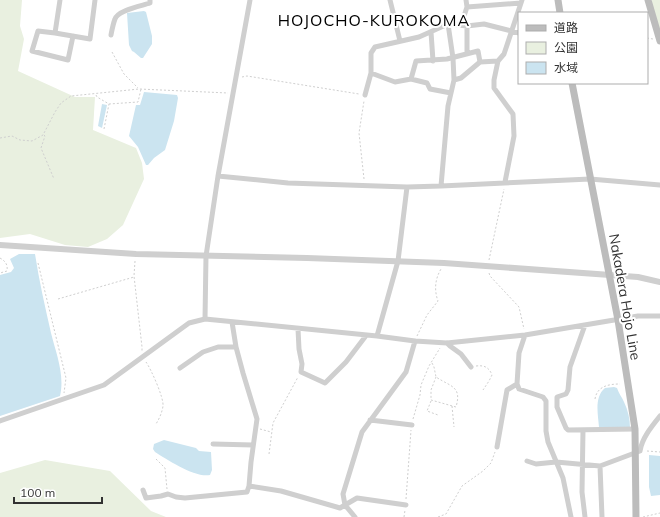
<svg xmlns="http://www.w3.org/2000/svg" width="660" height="517" font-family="Mulish,'Noto Sans JP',sans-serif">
<rect width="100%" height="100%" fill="#fff"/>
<path fill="#e9f0e0" d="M0,0h22l-2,26 4,13 -6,32 57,26h20l-2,33 43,18 6,15 2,16 -21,46 -16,14 -19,8 -23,-2 -35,-11 -30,4z
M652,0h8v32l-8,-27z
M45,460l65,11 41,40 15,6h-166v-44z"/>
<path fill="#cbe4f0" d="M144,11l2,1 6,24v8l-9,14h-2l-7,-6 -2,-1 -3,-6 -2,-32z
M144,92l33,3 1,3 -4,23 -9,29 -11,8 -6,7h-2l-8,-18 -9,-11 7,-31h4z
M102,104l5,1 -5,23 -4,-2z
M19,254h16c4,26 10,53 16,79 5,20 14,42 9,63l-60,20v-141l11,-3 3,-4 -4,-9z
M614,387l3,1c2,6 5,9 7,14 4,8 6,17 6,26l-31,-1c-1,-13 -5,-30 6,-39z
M164,440l32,8 3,3 12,1 1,18 -2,5c-15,3 -42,-15 -55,-23l-2,-3 1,-5z
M649,455l11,1v39l-9,1 -2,-9z"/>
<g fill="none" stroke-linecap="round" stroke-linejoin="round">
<path stroke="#cfcfcf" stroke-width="1" stroke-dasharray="2 2" stroke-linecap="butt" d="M647,38l6,1
M112,52l12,22 14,14
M242,77l5,-1 112,18
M96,95l1,2 12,7 29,-2 3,-13
M104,129l5,-25
M44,135l1,1 -4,12 13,31
M0,138l12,-2 8,4 12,1 11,-6 12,-23 6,-9 10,-7 68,-7 89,4
M364,179l-5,-46 5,-32
M0,258c5,3 8,6 7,13l-7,2
M489,260l15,-71
M135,261l-1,15 8,71v4
M38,263l28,115 -2,15
M489,273l1,3 29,31 5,22
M58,299l76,-22
M417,336l10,-21 11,-14c-4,-11 -3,-22 3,-32
M146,362c5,7 18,36 17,44 -1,7 -4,13 -7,18
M432,363l2,4 2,10c15,10 26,9 20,30l-25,-7v-10l5,-13
M476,366c8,-1 13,1 16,9l-3,6 -6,9
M595,399c2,-13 14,-15 25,-15
M431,401l-4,10 11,4
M452,406l2,21
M413,419l7,-24 1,-10 8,-19 11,-18
M260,429l11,3
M647,451l13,1
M269,454l4,-31 25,-46
M156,459l9,9 2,21
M406,499l5,-69
M404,517l1,-7
M438,517l8,-3 16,-28 21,-15 8,-8 4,-11
M643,517l17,-4"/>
<path stroke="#cfcfcf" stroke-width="5" d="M60,0l-5,33 35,6 5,-39
M390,0l10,41
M467,7l54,-4
M461,25l6,-18 -1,-7
M431,32l2,29
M55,33l-17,-2 -6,20 36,9 5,-24
M111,35c1,-5 2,-11 4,-16 3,-9 26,-13 35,-16v-3
M467,53v-27
M371,73l24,9 16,-3 16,4 3,6 21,4
M411,79l5,-18 31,-2 31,-8 2,11 18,-1
M454,80l7,-2 19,-16
M365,95l6,-22v-20l4,-6 44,-10 29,-13 19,2 17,-2 35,9
M218,176l70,7 119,4 34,-1 149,-7 70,6
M505,182l9,-46 -1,-22 -19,-26v-8l4,-19 6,-7 18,-54
M441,186l7,-80 6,-26 -1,-22 -5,-34
M205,319l1,-63 12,-80 32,-176
M232,322l4,25 7,26 14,46 -6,43 -2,24 32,5 59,17 5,-3 -2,-11 19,-62 44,-60 9,-31
M585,325l-15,42 -2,23 -2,4 -9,3v10l9,21 2,2 67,-1
M298,329l1,20 3,15 -1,8 24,11 21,-21 19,-25v-2
M525,335l-6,18 -2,31 2,5 24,8 3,4v30l2,11 15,36 8,39
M377,336l21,-75 9,-74
M447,343l3,3 11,8 10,13
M180,368l23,-16 15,-5h18
M370,420l42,5
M0,421l104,-36 85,-62 16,-4 172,17 38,5 32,2 78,-8 113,-19h22
M583,430l-1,62 3,25
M213,444l40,1
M497,447l10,-57 10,-6
M527,461l9,3 20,-2 44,4 40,-15c2,-13 12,-25 20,-35
M600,466l2,51
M143,490l3,8 15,-2 7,-2 8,3 9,1 62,-6 2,-6
M355,517l-10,-12 12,-7 49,7"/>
<path stroke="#cfcfcf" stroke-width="6" d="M0,245l136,9 171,4 137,5 194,14 22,5"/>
<path stroke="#bcbcbc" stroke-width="7" d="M558,0l2,13
M648,0l12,41
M572,83l46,237 17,109 1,88"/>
</g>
<g text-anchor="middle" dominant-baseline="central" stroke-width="4" stroke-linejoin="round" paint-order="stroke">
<g font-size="14" fill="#323232" stroke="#fff">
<text transform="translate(625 297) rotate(80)">Nakadera Hojo Line</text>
</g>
<g font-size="16" letter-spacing="1" fill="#000" stroke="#fff">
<text x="374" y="20">HOJOCHO-KUROKOMA</text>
</g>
</g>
<rect x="518" y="12" width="130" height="72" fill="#ffffff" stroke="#adadad"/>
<rect x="526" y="25" width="20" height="6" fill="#bcbcbc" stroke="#adadad"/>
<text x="554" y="32" font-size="12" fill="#323232">道路</text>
<rect x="526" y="42" width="20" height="12" fill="#e9f0e0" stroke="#adadad"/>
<text x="554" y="52" font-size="12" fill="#323232">公園</text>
<rect x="526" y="62" width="20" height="12" fill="#cbe4f0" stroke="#adadad"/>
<text x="554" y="72" font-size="12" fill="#323232">水域</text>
<path d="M14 497v6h88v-6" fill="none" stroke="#323232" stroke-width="2"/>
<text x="20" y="497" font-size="12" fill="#323232" stroke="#ffffff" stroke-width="3" paint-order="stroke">100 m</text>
</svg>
